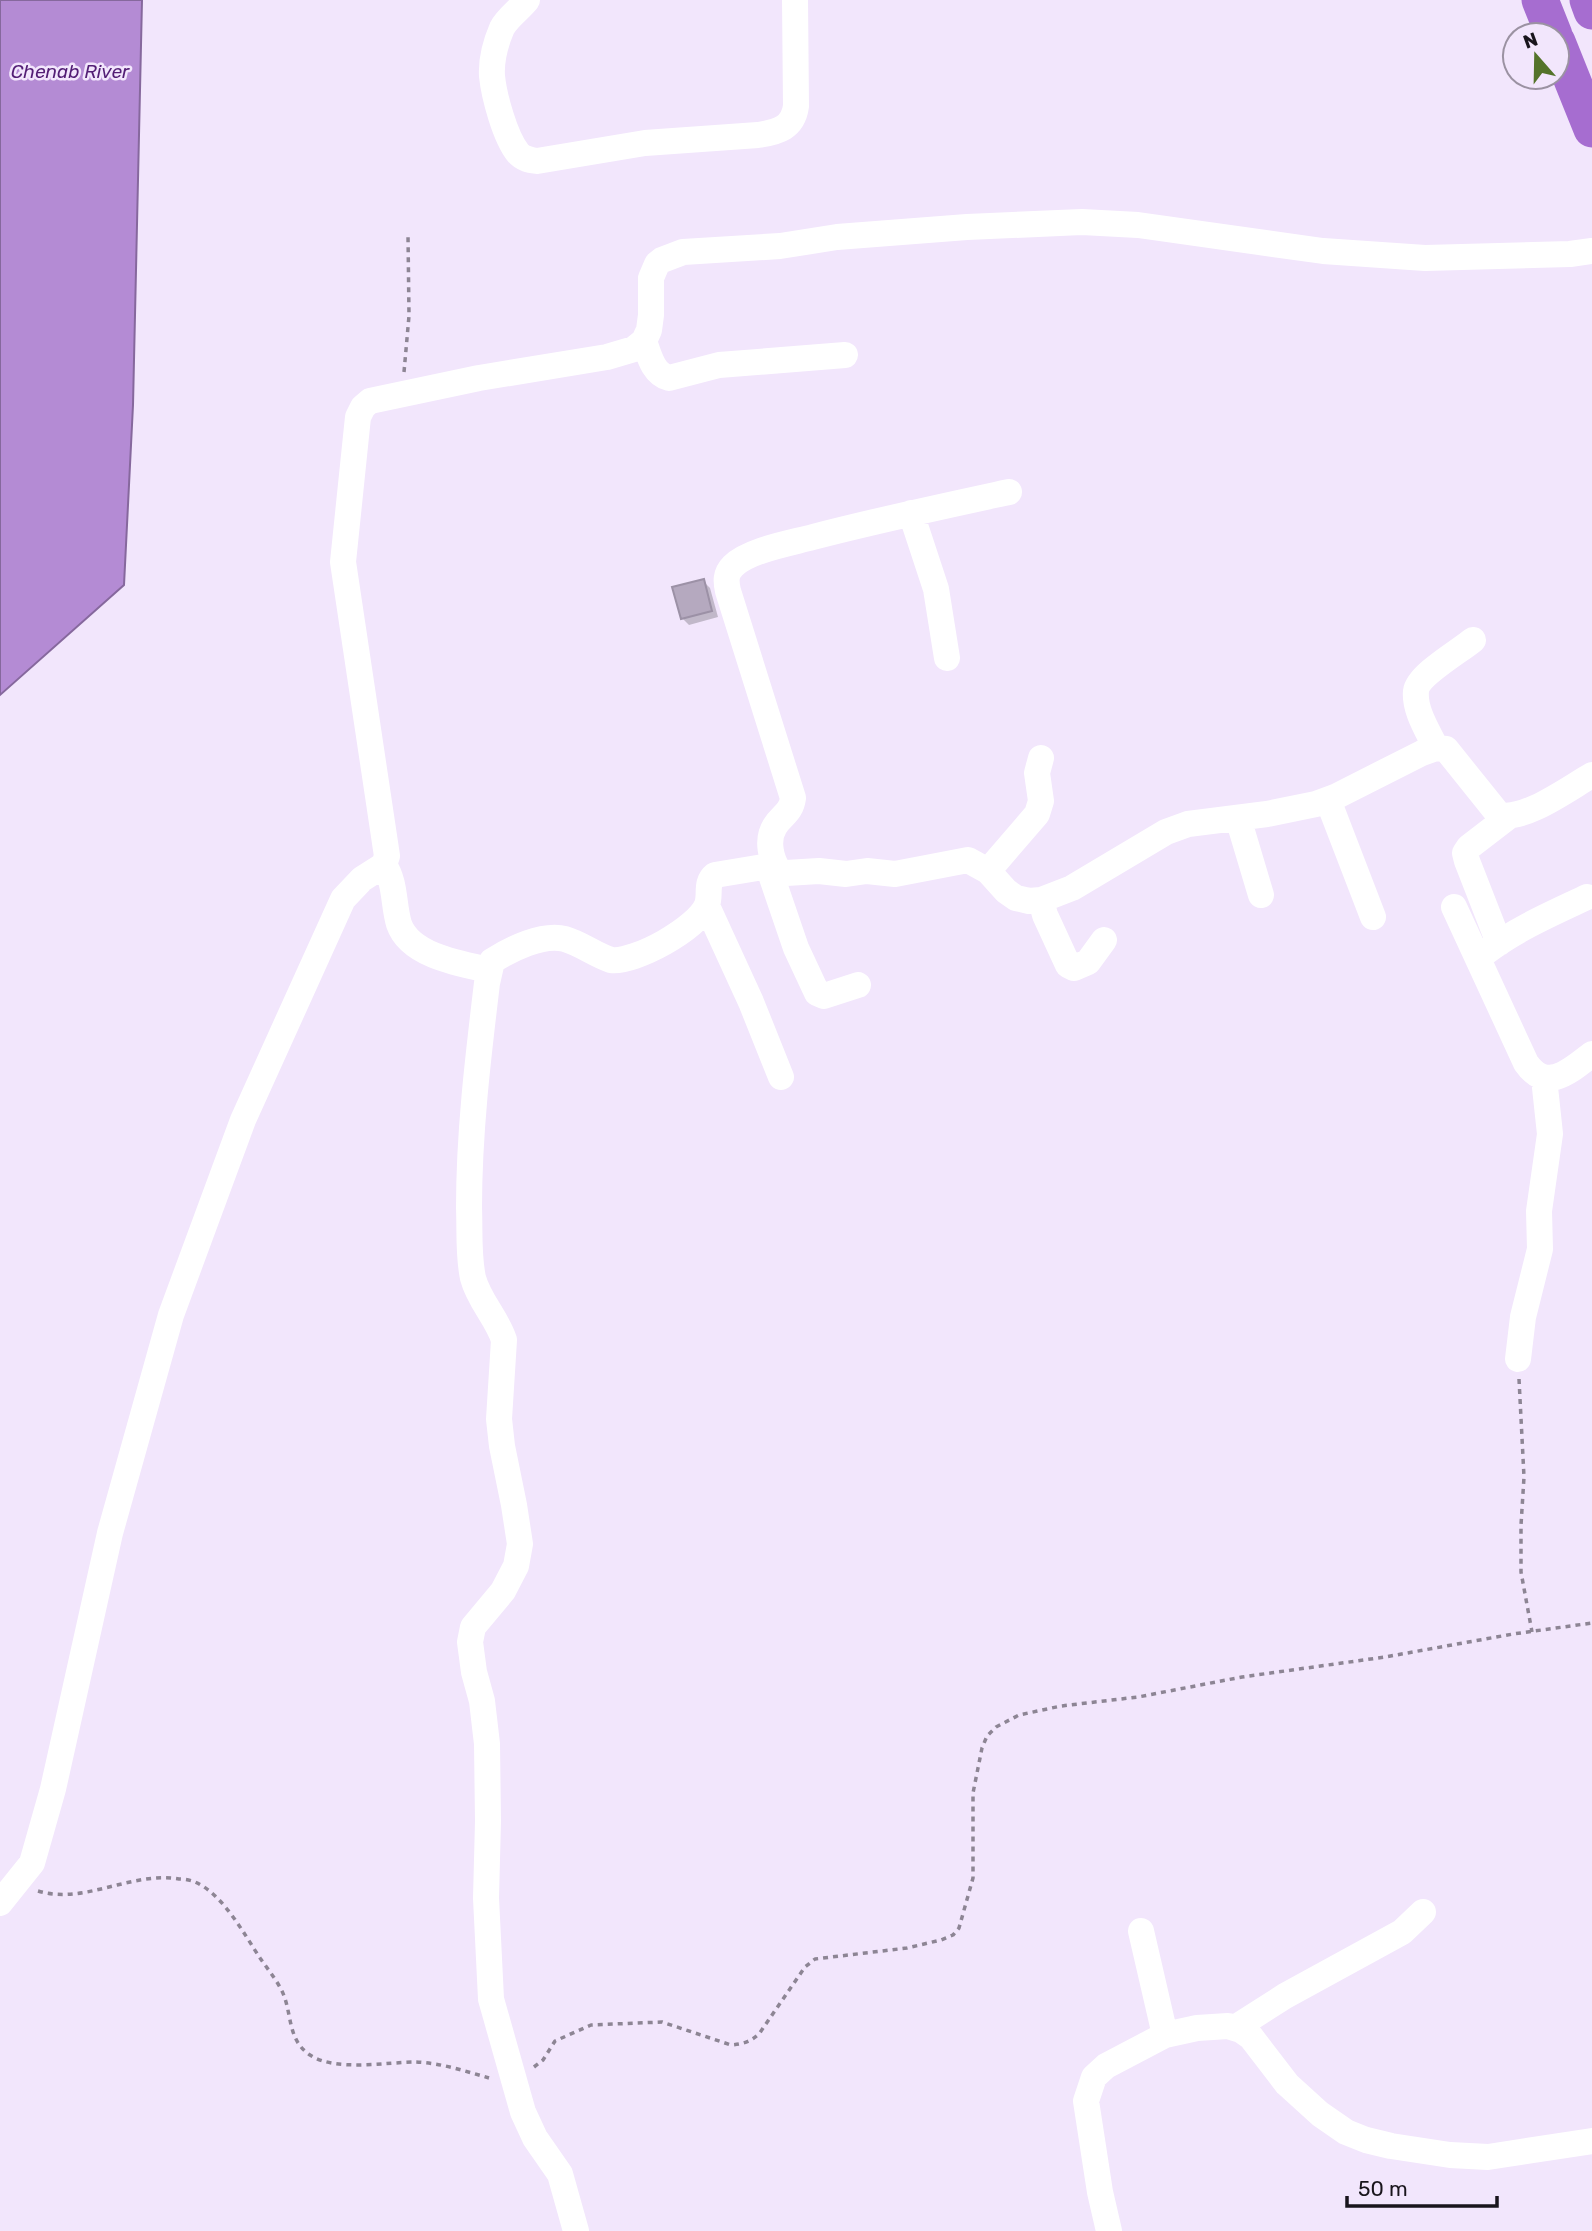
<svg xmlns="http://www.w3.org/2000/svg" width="1592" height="2231" font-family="Rubik,sans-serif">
<rect width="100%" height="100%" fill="#f2e6fc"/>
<path fill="#b48bd4" stroke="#86689d" stroke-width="2" d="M0,0h142l-9,405 -9,180 -124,110z"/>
<path fill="#0003" d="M703,581l7,7 8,29 -29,8 -7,-7z"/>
<path fill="#b5a9bf" stroke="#9c91a6" stroke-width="2" d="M704,579l8,32 -31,8 -9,-32z"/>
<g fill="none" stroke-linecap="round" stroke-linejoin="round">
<path stroke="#8d8594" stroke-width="3.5" stroke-dasharray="5 5" stroke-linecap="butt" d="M404,372l5,-56 -1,-81
M1519,1379l5,98 -3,48v47l11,60
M38,1891c47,14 93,-20 141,-12 5,0 11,1 16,3 28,12 49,52 65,76 7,10 15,20 21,31 12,23 5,50 29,66 25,17 77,7 106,7 25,1 49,9 73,16
M534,2067l9,-7 12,-19 36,-16 71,-3 69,23c12,-1 19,-3 28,-11l46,-67 10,-8 92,-11 34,-8 12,-5 6,-7 14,-50v-85l9,-45 5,-12 9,-9 23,-12 42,-9 77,-9 104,-20 143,-20 128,-23 79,-11"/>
<path stroke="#fff" stroke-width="26" d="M527,0c-7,9 -20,18 -25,28 -6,14 -11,32 -10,48 2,20 13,61 26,77 5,6 12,7 19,8l108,-18 113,-8c20,-3 35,-7 38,-29l-1,-106
M644,341c5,14 9,33 25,37l50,-13 126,-10
M1009,492c-65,14 -131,28 -196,45 -22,6 -64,13 -80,29 -8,8 -7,16 -5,25l65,207c-2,15 -11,17 -18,28 -9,14 -4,33 4,45l7,2 33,-2 27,3 21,-3 28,3 73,-14 20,11 18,20 10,7 13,3 12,-1 31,-12 94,-56 22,-8 79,-10 49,-10 19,-7 87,-44 14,-5 10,1 53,66c26,6 70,-27 93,-40
M911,513l25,76 11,69
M1436,748c-8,-17 -22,-38 -20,-57 2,-16 44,-40 57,-51
M1328,800l45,117
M1238,818l23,77
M384,865c12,18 9,39 15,59 11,32 62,40 90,46
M768,866l28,82 21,45 7,3 34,-11
M988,871l49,-57 4,-13 -4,-28 4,-15
M1041,900l4,15 23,50 6,3 14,-6 16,-22
M707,906l44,96 30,75
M1454,907l72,156c21,30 44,8 66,-9
M1499,943l-32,-82 -2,-8 4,-6 39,-30
M1486,952c30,-23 67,-39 101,-55
M1518,1359l5,-42 17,-68 -1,-38 11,-77 -6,-56
M0,1903l32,-40 21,-74 57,-256 61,-218 72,-195 100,-221 19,-20 22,-14 3,-9 -44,-294 15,-145 5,-10 7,-6 109,-23 128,-21 27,-8 10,-8 5,-11 2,-15v-37l6,-14 5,-4 21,-8 97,-6 57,-9 130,-10 115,-5 56,3 185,26 102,7 145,-4 22,-3
M1141,1931l24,104
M1235,2028l50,-32 117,-64 21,-20
M576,2231l-16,-57 -25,-36 -12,-26 -32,-113 -5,-101 2,-77 -1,-77 -5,-43 -8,-29 -4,-30 3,-15 30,-36 13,-25 4,-22 -6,-39 -12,-59 -3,-27 5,-79c-7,-22 -25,-39 -31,-62 -5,-23 -3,-47 -4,-70 0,-76 9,-150 18,-225l5,-22c19,-12 51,-28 73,-22 17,5 30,16 46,21 24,3 87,-32 96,-55 4,-11 -2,-22 8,-30l60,-10
M1109,2231l-9,-39 -14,-91 8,-24 12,-11 59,-31 32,-7 31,-2 13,4 10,7 36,47 33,30 26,18 20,8 25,6 59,9 38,2 104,-16"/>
<path stroke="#a66dd0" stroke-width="37" d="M1540,0l14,35
M1588,0l4,11
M1557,42l35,87"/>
</g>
<g text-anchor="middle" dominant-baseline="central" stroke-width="5" stroke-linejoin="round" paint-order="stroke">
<g font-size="19" font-style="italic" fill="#531e75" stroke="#f2e6fc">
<text x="70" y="71">Chenab River</text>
</g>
</g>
<g transform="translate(1536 56) rotate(340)"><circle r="33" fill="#f2e6fc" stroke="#9b92a2" stroke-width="2"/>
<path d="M0-5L12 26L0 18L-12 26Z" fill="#54732a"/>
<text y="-10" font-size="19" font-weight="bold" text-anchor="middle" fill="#19151c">N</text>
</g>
<path d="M1347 2196v10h150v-10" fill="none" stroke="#19151c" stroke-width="3.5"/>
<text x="1358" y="2196" font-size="21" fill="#19151c" stroke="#f2e6fc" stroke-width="5" paint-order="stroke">50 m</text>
</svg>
